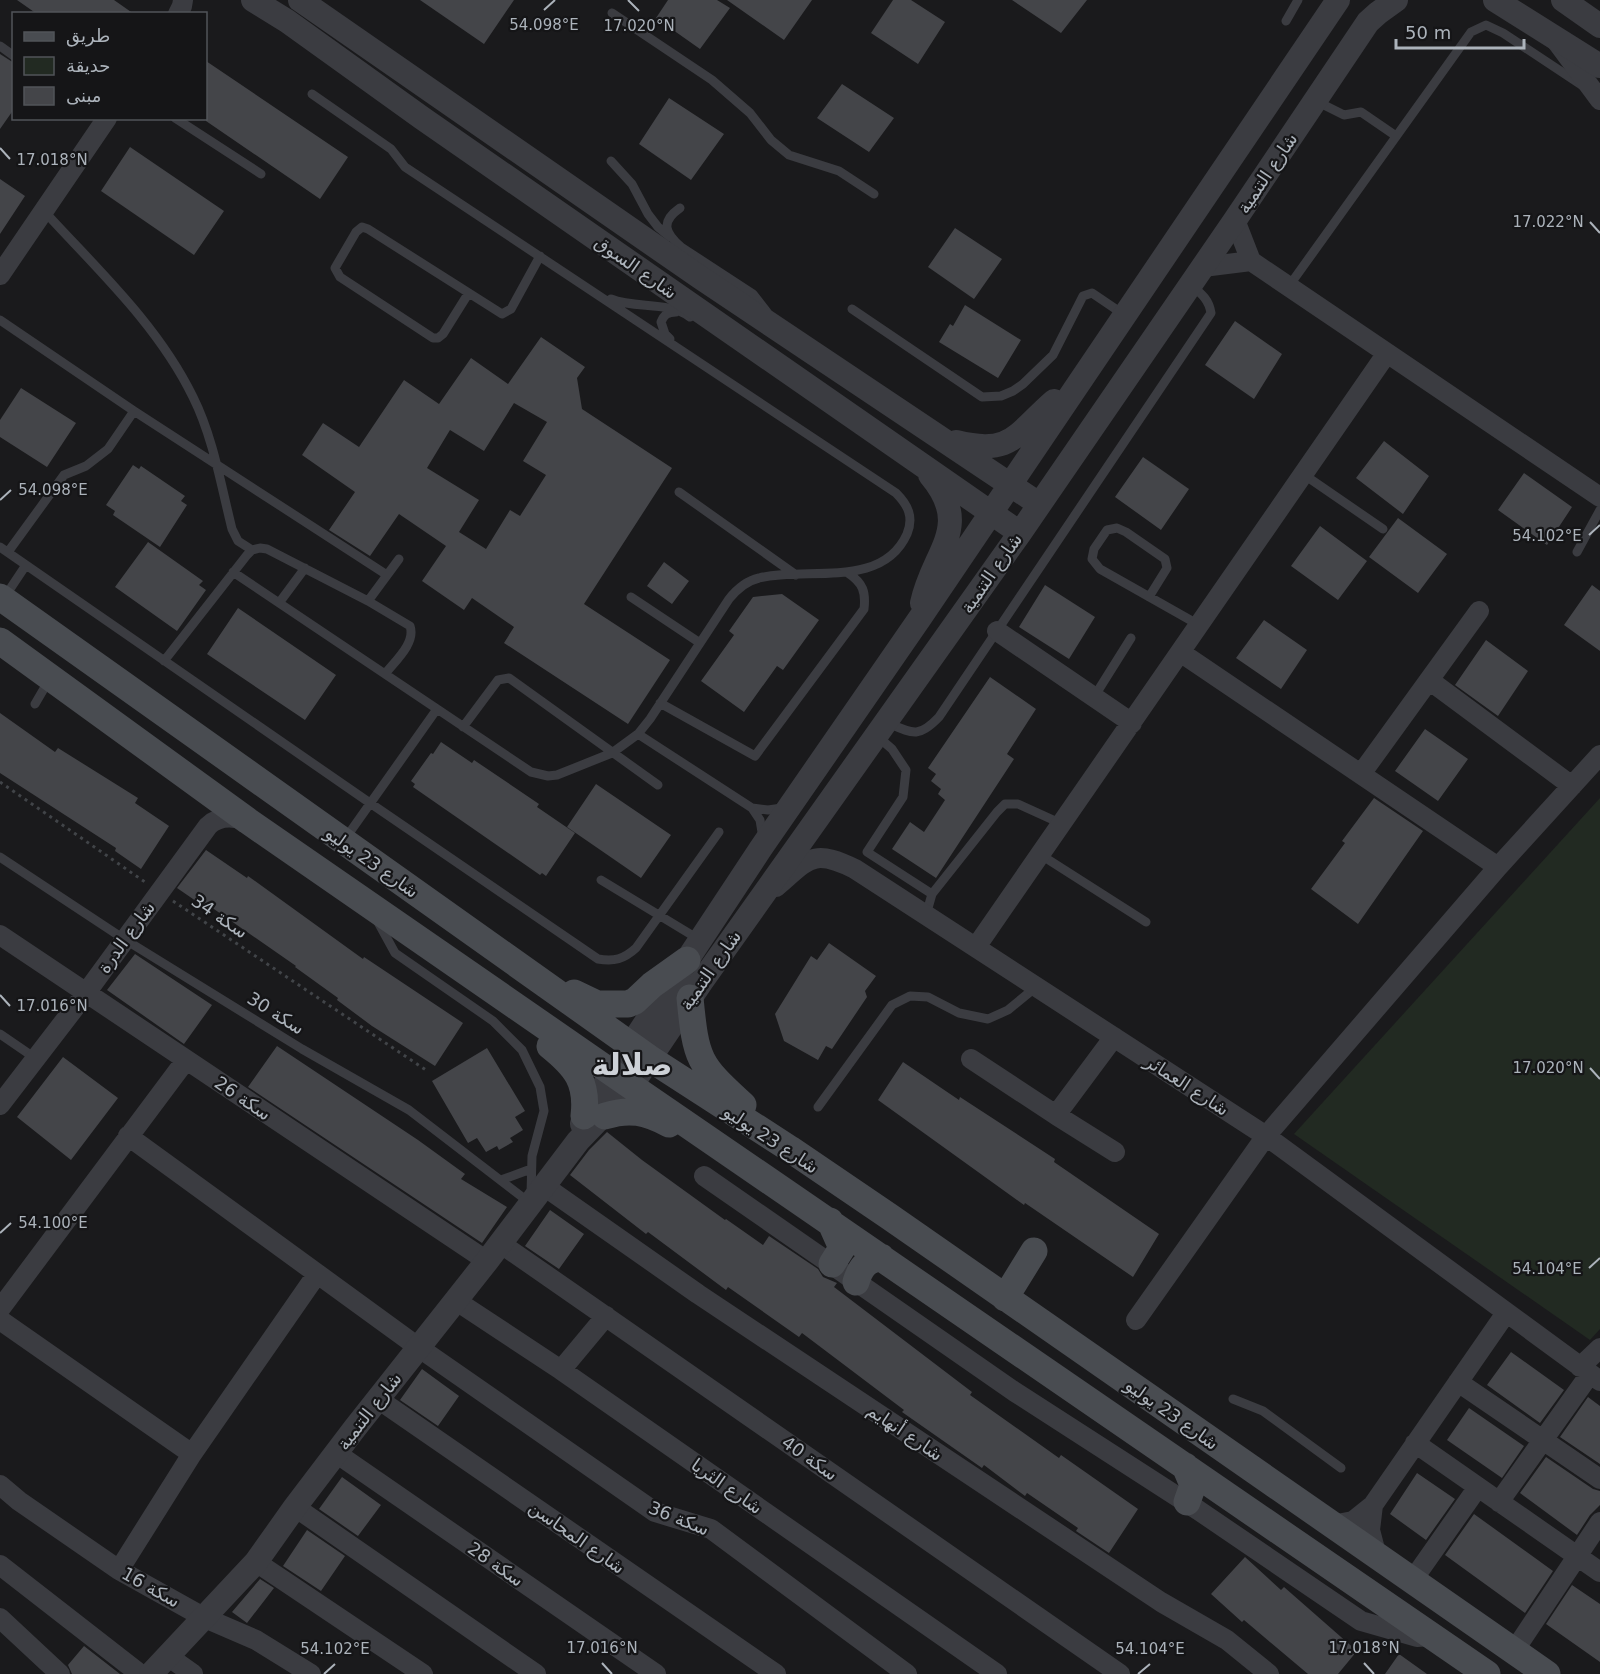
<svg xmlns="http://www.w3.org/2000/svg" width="1600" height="1674" font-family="'DejaVu Sans','Noto Naskh Arabic',sans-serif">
<rect width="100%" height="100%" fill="#1a1a1c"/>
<path fill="#222a22" d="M1600,798v531l-10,11 -296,-206z"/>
<path fill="#444549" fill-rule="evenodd" d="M17,0h97l20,14h-97z
M420,0h94l-30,44z
M668,0h49l13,8 -30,41 -44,-31z
M727,0h85l-28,40z
M893,0h18l34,22 -27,42 -47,-31z
M1012,0h75l-26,33z
M0,54l14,9v46l-14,20z
M206,61l142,96 -28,42 -114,-78z
M842,84l52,34 -25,34 -52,-34z
M669,98l55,36 -33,46 -52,-36z
M130,147l94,64 -30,44 -93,-64z
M0,179l25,17 -25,38z
M955,228l47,31 -28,40 -46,-32z
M965,305l56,35 -23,38 -59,-36 11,-18 3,2z
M1235,321l47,33 -28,45 -49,-34z
M541,337l44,30 -8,11 5,31 90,59 -88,136 86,56 -42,64 -124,-81 10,-16 -42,-29 -8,12 -42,-29 24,-35 -47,-32 -29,42 -41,-26 26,-38 -53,-37 21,-32 36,24 45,-67 35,24 32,-46 37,26zM514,403l33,19 -24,39 23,14 -26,41 -10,-6 -24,39 -27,-17 20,-32 -52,-32 23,-38 34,21z
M21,388l55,35 -29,44 -47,-30v-17z
M1384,441l45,35 -26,38 -47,-36z
M1143,457l46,32 -28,41 -46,-33z
M133,465l6,4 2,-3 44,30 -4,5 6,4 -27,42 -47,-32 2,-4 -9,-6z
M1524,473l48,34 -25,38 -49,-35z
M1398,518l49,36 -29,39 -49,-36z
M1320,526l47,35 -29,39 -47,-34z
M148,542l55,39 -4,4 7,5 -29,41 -62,-44z
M664,562l25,19 -17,23 -25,-18z
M1045,585l50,32 -26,42 -50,-32z
M1592,585l8,6v60l-36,-26z
M782,594l37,26 -36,50 -6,-4 -33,46 -43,-31 33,-46 -5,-4 24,-34z
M238,608l98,67 -31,45 -98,-66z
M1264,620l43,30 -26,39 -45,-31z
M1486,640l42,31 -30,45 -43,-31z
M990,677l46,32 -29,45 7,5 -78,119 -44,-29 18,-27 14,10 21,-32 -7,-6 3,-5 -10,-8 5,-7 -8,-6z
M0,713l55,39 3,-4 80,50 -3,5 34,23 -28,43 -26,-18 1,-3 -116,-75z
M1425,729l43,30 -30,42 -43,-30z
M441,742l31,21 2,-3 65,44 -2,3 38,26 -29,43 -4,-3 -2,2 -127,-88 2,-3 -4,-3 20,-28 2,1z
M596,784l75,51 -30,43 -74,-51z
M1374,798l49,33 -65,93 -47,-35 34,-46 -3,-2z
M206,850l41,28 1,-2 115,83 1,-2 99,66 -28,43 -63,-40 -35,-26 1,-2 -43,-31 1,-1 -85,-59 -2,3 -32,-22z
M829,943l47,33 -11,15 2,6 -35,52 -6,-3 -8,14 -34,-19 -9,-27 36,-58 6,4z
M135,954l77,51 -28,39 -77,-54z
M277,1046l141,94 47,34 -4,5 46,28 -25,36 -234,-156z
M487,1048l38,63 -10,6 8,13 -13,8 3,4 -14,8 -2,-4 -11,6 -9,-14 -9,5 -36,-62z
M63,1057l55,41 -47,62 -54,-43z
M903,1062l56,38 1,-3 95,62 -1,3 105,72 -26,43 -108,-74 -1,2 -146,-105z
M607,1132l35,28 83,60 1,-1 37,26 6,-9 49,33 5,8 14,6 -3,4 138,105 -2,3 89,63 2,-3 77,54 -29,44 -33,-22 2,-3 -51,-35 -2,3 -41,-31 -2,3 -80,-56 2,-2 -102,-77 -3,4 -71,-50 -2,3 -78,-58 -2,2 -76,-59 19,-25z
M550,1210l34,24 -25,35 -34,-23z
M1511,1352l53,38 -24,33 -53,-38z
M422,1369l37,27 -21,30 -38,-26z
M1588,1397l12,9v58l-40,-27z
M1469,1408l55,38 -22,32 -55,-38z
M1546,1457l47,32 7,2v14l-10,10 -13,20 -57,-42z
M1417,1473l38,26 -29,41 -36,-26z
M342,1477l39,28 -23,31 -39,-27z
M1474,1514l79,57 -28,42 -80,-58z
M307,1530l38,26 -24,35 -38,-25z
M1245,1557l36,33 3,-3 73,64 -19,23h-30l-64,-54 -2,2 -31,-28z
M260,1579l14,9 -27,35 -15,-11z
M1572,1585l28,19v58l-54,-38z
M84,1646l36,28h-48l-4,-9z
M1399,1654l28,20h-42z"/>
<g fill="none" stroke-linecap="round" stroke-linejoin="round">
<path stroke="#414448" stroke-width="3" stroke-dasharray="3 4.5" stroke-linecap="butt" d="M0,782l145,100
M173,901l253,169"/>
<path stroke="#3b3c41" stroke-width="9" d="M612,13l100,67 38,33 21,27 18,15 50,16 35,23
M1286,21l12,-21
M0,46l14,10
M1316,101l28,14 17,-3 35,24
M175,118l86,56
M611,161l21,23 16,30 10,13 12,10
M680,208c-20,14 -15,25 1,39l72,47 14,18
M44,211c53,58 114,114 149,186 20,40 28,88 39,132l6,12 14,9
M1289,286l182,-254 15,-7 17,8 80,53
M468,294l-25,40 -5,4h-5l-93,-61 -5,-9 21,-36 6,-5 6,2 134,85 9,-5 29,-53
M611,299c25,10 57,2 79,18
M852,309l130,88 19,-1 12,-5 10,-7 30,-29 30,-59 9,-3 31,21
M0,320l134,91 253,164
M670,339l-5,-5 -4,-12c3,-7 6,-10 15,-10
M1303,474l80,55
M679,492l117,83
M0,547l370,256 228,156c16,3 26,0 38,-11l83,-116
M8,552l56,-77 22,-9 22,-17 26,-38
M1577,552l23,-42
M233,572l298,200 17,4 9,-1 55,-22 26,-19 12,-15 79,-120c8,-10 17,-18 30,-21 46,-12 123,12 148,-44 7,-17 1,-29 -11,-41l-491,-326 -14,-18 -79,-55
M631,597l69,46
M1149,597l18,-29 -2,-9 -39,-27 -9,-4 -10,2 -13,19 -2,10 8,10 99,56
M4,598l22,-33
M368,601l31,-42
M279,603l26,-35
M164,661l83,-106 5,-5 8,-2 7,1 101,52 42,25c6,17 -15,35 -25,48
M1094,697l37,-59
M660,703l95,53 109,-147c2,-17 -1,-26 -16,-36
M35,704l14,-24
M888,723c25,11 31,15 51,-6l272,-404c-2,-13 -9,-19 -19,-27
M463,727l35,-47 11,-2 149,107
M638,734l114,74 16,2 14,-2
M877,736l15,13 14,21 -3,27 -36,55 65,42 -6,21
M752,808l8,12 3,18
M345,839l92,-130
M1041,855l105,67
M0,857l124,82 178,110 107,61 121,93
M601,880l99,60
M932,894l65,-82 8,-8h13l44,20
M378,922l17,31 98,68 29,29 18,37 4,24 -12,45 -1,38
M0,1034l35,24
M818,1107l74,-102 18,-9 18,1 31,16 29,6 20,-9 28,-23
M501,1180l30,-11
M1233,1399l30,12 78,57"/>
<path stroke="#3b3c41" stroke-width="20" d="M178,14l4,-8 1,-6
M1557,42l43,58
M1235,220l16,41 349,236
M1203,267l48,-6
M0,275l107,-157
M997,631l135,92
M1180,652l318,215
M1429,680l143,106
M1361,774l118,-163
M776,887c33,-28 36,-39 79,-18l411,267 334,245
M0,935l487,326
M976,947l411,-594
M971,1059l85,56 59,37
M0,1105l86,-112 122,-167c11,-11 25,-10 39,-5
M1056,1115l58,-78
M128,1136l290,211 237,165 56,17 196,145
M704,1176l311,216 183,118 163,111 56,16 13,-1
M544,1186l154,108 463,308 66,38 42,34
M500,1243l620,431
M455,1300l106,70 436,304
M0,1309l186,-249
M0,1320l192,134
M1136,1320l130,-184 232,-269 102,-112
M1580,1367l20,-19
M561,1370l45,-54
M1458,1382l142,97
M378,1399l398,275
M1415,1443l185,129
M336,1453l320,221
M0,1485l19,16 100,69 86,48 51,22 55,34
M1499,1502l91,-128
M1373,1505l-3,25 7,27
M295,1507l241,167
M1332,1525l21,-4 20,-16 133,-192
M256,1562l167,112
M0,1565l140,109
M119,1570l73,-116 125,-180
M1412,1581l66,-94
M0,1618l60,56
M1514,1651l86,-129
M169,1657l24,17"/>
<path stroke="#3b3c41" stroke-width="24" d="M253,0l34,21 135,97 598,415
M300,0l401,278 338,226
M1495,0l105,66
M1563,0l37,26
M956,442c56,14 60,-8 98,-41
M922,603c11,-52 52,-76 8,-128
M582,1124l2,-8 177,-268 159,-230 418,-618
M151,1674l105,-112 39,-55 60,-79 132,-167 91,-120 53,-55 71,-105 318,-448 215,-313 133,-198 10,-9 18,-13"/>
<path stroke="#494c51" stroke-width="27" d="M0,597l649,461 141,91 100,68 657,457
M0,641l248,180 383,265 856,588
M574,993l23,11h31l7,-3 17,-16 35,-25
M690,998c6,62 8,66 53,107
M550,1046c26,21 38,36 34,70
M605,1116c25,-8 41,-4 64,8
M830,1221l12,27 -10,16
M856,1282c5,-16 10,-21 25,-25
M1005,1298l29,-47
M1185,1466l8,19 -6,17"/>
</g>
<path fill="none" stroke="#acb3bb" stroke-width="2" d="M628,0l11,11M544,10l11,-10M0,148l10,11M1590,222l10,11M0,500l11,-10M1589,535l11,-10M0,995l10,11M1590,1068l10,11M0,1233l11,-10M1589,1268l11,-10M602,1663l10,11M1364,1663l10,11M324,1674l11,-10M1138,1674l12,-10"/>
<g text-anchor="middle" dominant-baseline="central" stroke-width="4.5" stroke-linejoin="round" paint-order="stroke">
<g font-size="18" fill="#acb3bb" stroke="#151517">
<text transform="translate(1267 173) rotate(-56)">شارع التنمية</text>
<text transform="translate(636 267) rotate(35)">شارع السوق</text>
<text transform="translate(991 573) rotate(-55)">شارع التنمية</text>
<text transform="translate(372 862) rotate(35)">شارع 23 يوليو</text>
<text transform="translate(220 916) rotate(34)">سكة 34</text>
<text transform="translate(126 937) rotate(-54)">شارع الدرة</text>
<text transform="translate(710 970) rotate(-55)">شارع التنمية</text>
<text transform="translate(276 1013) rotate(32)">سكة 30</text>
<text transform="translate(1187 1085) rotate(33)">شارع العمائر</text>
<text transform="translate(243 1098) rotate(34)">سكة 26</text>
<text transform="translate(771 1139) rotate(33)">شارع 23 يوليو</text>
<text transform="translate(369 1411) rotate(-52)">شارع التنمية</text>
<text transform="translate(1172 1414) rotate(35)">شارع 23 يوليو</text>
<text transform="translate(905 1432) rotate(34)">شارع أنهايم</text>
<text transform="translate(810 1458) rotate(35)">سكة 40</text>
<text transform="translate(727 1486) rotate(35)">شارع الثريا</text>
<text transform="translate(679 1518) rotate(22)">سكة 36</text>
<text transform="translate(577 1537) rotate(35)">شارع المحاسن</text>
<text transform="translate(496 1564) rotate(35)">سكة 28</text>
<text transform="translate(151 1587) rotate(29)">سكة 16</text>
</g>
<g font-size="30" font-weight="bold" fill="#cdd1d7" stroke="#151517">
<text x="632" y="1064">صلالة</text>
</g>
</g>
<g font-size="15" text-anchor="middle" fill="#acb3bb" stroke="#151517" stroke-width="4.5" stroke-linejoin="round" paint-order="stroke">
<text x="544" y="30">54.098°E</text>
<text x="639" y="31">17.020°N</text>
<text x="52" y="165">17.018°N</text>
<text x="1548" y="227">17.022°N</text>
<text x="53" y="495">54.098°E</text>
<text x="1547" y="541">54.102°E</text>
<text x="52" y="1011">17.016°N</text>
<text x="1548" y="1073">17.020°N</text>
<text x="53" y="1228">54.100°E</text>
<text x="1547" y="1274">54.104°E</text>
<text x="602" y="1653">17.016°N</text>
<text x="1364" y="1653">17.018°N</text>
<text x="335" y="1654">54.102°E</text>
<text x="1150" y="1654">54.104°E</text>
</g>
<rect x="12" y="12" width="195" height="108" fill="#151517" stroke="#515459" stroke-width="1.5"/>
<rect x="24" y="32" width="30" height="9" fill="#494c51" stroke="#515459" stroke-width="1.5"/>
<text x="66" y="42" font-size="18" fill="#acb3bb">طريق</text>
<rect x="24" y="57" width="30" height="18" fill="#222a22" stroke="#515459" stroke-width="1.5"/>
<text x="66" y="72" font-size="18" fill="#acb3bb">حديقة</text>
<rect x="24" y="87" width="30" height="18" fill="#444549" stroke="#515459" stroke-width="1.5"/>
<text x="66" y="102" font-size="18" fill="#acb3bb">مبنى</text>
<path d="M1396 39v9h128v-9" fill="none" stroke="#acb3bb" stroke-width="3"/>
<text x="1405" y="39" font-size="18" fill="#acb3bb" stroke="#151517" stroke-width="4.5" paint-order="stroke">50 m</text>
</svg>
